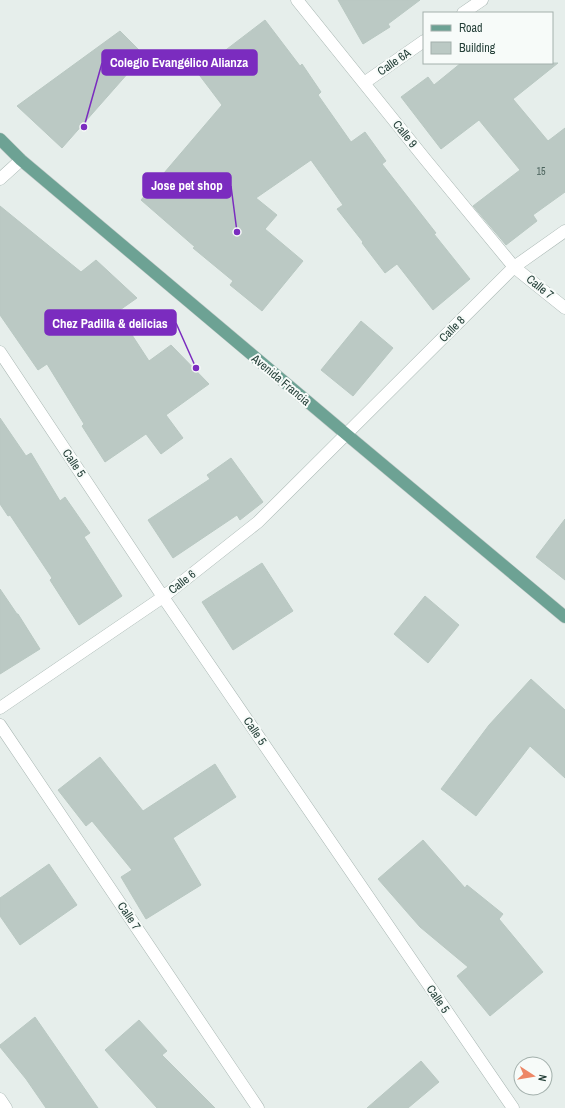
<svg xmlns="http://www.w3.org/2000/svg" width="565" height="1108" font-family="'Archivo Narrow',sans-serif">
<rect width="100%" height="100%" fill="#e6eeeb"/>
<path fill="#bbc9c4" stroke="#b9c8c2" d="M338,0h82l-32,24 2,3 -27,17z
M265,20l35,46 2,-2 19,28 -3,3 33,47 14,-10 21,29 -4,3 54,69 -2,1 36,45 -37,31 -36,-46 -12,9 -23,-30 1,-1 -26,-33 6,-4 -32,-45 -55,38 21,17 -12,14 38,32 -41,50 -32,-26 3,-4 -40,-33 2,-1 -54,-47 81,-95 -25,-33z
M120,31l24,24 -82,93 -45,-42z
M461,63h97l-45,36 35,42 17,-13v64l-32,23 4,6 -31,24 -33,-39 47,-36 -41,-50 -38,29 -40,-52 27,-20 6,8z
M0,206l81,66 15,-12 41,38 -20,14 32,49 22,-16 38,39 -43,31 17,23 -22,16 -15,-20 -41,28 -23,-36 2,-2 -37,-60 -9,6 -38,-55z
M361,321l32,27 -40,48 -32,-26z
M0,418l26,38 5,-3 29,48 5,-4 25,36 -6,4 38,59 -43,29 -29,-45 2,-2 -42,-63 -2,1 -8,-12z
M231,458l32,44 -23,18 -3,-5 -64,43 -25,-38 62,-41 -3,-4z
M565,519v61l-29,-23z
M262,563l31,48 -60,39 -31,-48z
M0,589l17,25h1l22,35 -40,25z
M425,596l34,29 -31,38 -34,-29z
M531,679l34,31v68l-35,-32 -54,70 -35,-27 48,-64z
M100,757l43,54 72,-47 21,33 -63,41 28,47 -55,34 -25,-42 11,-7 -40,-49 -6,5 -28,-36z
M423,840l42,48 2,-3 36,29 -4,5 44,53 -53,44 -33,-40 11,-9 -48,-40 -42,-48z
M49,864l28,41 -57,40 -20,-29v-18z
M35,1017l63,91h-52l-20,-29 -26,-32v-2z
M139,1020l28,31 -5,4 53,53h-58l-52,-58z
M421,1061l18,21 -31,26h-41z"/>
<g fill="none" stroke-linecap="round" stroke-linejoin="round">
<g stroke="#a8b6b2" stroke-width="13">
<path id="minor" d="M297,0l128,159 89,108 51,41
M463,13l19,-13
M364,83l60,-42
M0,179l21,-19
M0,352l163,245 350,511
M0,708l163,-111 95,-75 256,-255 51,-36
M0,725l258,383
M0,1099l6,9"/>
</g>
<g stroke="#c2cac8" stroke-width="13">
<path id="major" d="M0,139l21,21 325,274 219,183"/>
</g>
<use href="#minor" stroke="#fff" stroke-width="12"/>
<use href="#major" stroke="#6da294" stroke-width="12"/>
</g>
<g text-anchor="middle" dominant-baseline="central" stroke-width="4" stroke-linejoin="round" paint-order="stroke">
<g font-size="10" fill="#4a625c">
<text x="541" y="171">15</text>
</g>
<g font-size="12" fill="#254039" stroke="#f7fbf9">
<text transform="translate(394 62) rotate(-35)">Calle 6A</text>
<text transform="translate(405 134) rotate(51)">Calle 9</text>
<text transform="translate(540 287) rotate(39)">Calle 7</text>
<text transform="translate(452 329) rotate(-45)">Calle 8</text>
<text transform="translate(281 380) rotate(40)">Avenida Francia</text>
<text transform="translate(74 463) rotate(56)">Calle 5</text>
<text transform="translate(182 582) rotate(-38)">Calle 6</text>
<text transform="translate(255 731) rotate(56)">Calle 5</text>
<text transform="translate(129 916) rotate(56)">Calle 7</text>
<text transform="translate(438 999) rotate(56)">Calle 5</text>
</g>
</g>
<path fill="none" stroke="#7b2cbf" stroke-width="1.5" d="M84 127L102 63M237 232L231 186M196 368L176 323"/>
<g fill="#7b2cbf" stroke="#f7fbf9" stroke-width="1.5">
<circle cx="84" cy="127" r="4"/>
<circle cx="237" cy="232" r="4"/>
<circle cx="196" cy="368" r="4"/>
</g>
<g fill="#7b2cbf" stroke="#7b2cbf" stroke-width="1.5">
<rect x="102" y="50" width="155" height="25" rx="4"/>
<rect x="143" y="173" width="88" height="25" rx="4"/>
<rect x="45" y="310" width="131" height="25" rx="4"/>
</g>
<g font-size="13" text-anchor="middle" font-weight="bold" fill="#fff">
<text x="179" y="67">Colegio Evangélico Alianza</text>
<text x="187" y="190">Jose pet shop</text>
<text x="110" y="328">Chez Padilla &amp; delicias</text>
</g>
<rect x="423" y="12" width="130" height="52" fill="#f7fbf9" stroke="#a3b0ac"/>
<rect x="431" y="25" width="20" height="6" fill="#6da294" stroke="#a3b0ac"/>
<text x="459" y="32" font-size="12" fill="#254039">Road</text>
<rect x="431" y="42" width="20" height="12" fill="#bbc9c4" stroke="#a3b0ac"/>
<text x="459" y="52" font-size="12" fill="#254039">Building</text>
<g transform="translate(533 1076) rotate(102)"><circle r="19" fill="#f7fbf9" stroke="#a3b0ac"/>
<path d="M0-3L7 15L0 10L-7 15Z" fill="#ed8766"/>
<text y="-6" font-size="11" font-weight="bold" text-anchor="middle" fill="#254039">N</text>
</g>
</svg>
